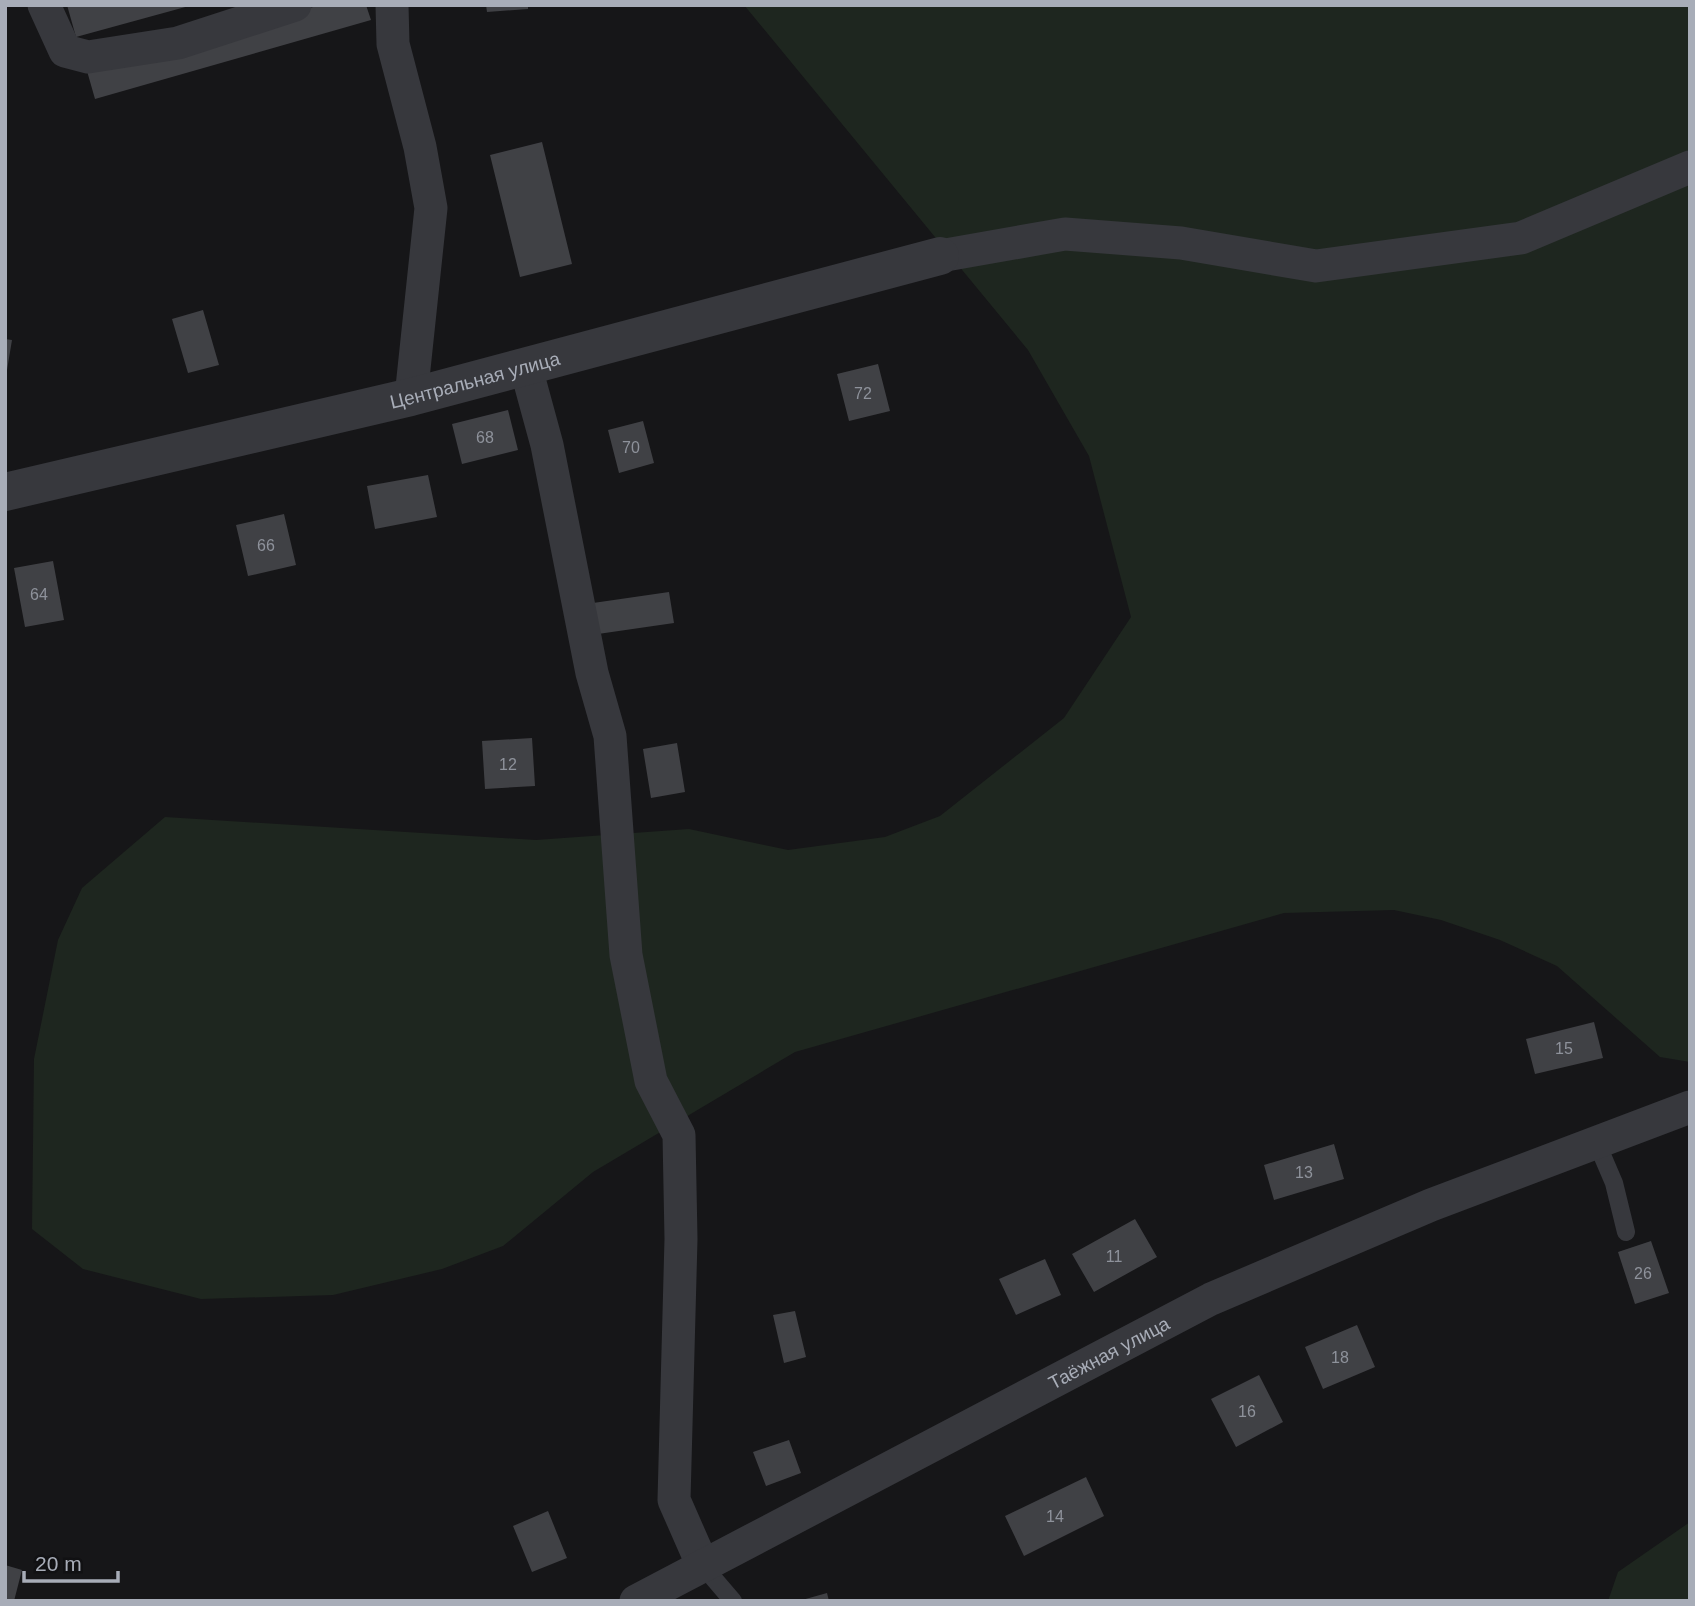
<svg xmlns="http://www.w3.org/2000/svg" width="1695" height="1606" font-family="Arial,sans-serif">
<rect width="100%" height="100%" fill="#161618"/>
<path fill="#1e261f" d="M744,5h946v1057l-30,-5 -103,-91 -57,-26 -59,-20 -47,-10 -110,3 -489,139 -202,120 -90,74 -61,23 -109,26 -132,4 -118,-30 -51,-40 2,-170 24,-119 24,-52 83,-71 371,23 153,-11 99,21 97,-13 55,-21 124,-98 67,-101 -42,-161 -61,-106z
M1690,1522v79h-82l10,-29z"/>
<path fill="#404145" d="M67,5h122v1l-113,31z
M320,5h46l5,15 -276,79 -8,-28z
M486,5h42v4l-41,3z
M542,142l30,122 -52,13 -30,-122z
M203,310l16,55 -31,8 -16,-54z
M5,339l7,1 -5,30 -2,-1z
M878,364l12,47 -41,10 -12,-47z
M508,410l10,40 -56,14 -10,-40z
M643,421l11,42 -35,10 -11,-43z
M428,475l9,42 -62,12 -8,-43z
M284,514l12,51 -48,11 -12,-51z
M53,561l11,59 -39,7 -11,-59z
M669,592l5,31 -76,11 -5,-31z
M532,738l3,48 -50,3 -3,-48z
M677,743l8,49 -34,6 -8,-49z
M1594,1022l9,36 -68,16 -9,-35z
M1334,1144l10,35 -70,21 -10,-35z
M1135,1219l22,38 -63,35 -22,-38z
M1651,1241l18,52 -34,11 -17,-52z
M1045,1259l16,36 -45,20 -17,-36z
M795,1311l11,46 -22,6 -11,-48z
M1357,1325l18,42 -52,22 -18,-42z
M1259,1375l24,47 -47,25 -25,-48z
M789,1440l12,33 -35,13 -13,-34z
M1086,1477l18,39 -80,40 -19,-40z
M548,1511l19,47 -35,14 -19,-46z
M5,1565l17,5 -8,31h-9z
M827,1593l2,8h-27v-1z"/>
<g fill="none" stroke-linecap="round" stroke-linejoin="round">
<path stroke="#37383d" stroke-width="18" d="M1596,1141l18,42 12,49
M703,1566l30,35"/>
<g stroke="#37383d" stroke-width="33">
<path d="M44,5l21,46 23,6 90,-14 117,-38"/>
<path d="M392,5l1,39 27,103 11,61 -20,189"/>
<path d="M940,256l125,-22 116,9 135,23 205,-28 169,-71"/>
<path d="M526,368l21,77 45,228 18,63 16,219 25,126 28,54 2,104 -7,261 29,66"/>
<path id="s1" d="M636,1601l575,-302 220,-94 259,-98"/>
</g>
<path stroke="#37383d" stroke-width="38" id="s2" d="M5,492l406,-95 529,-141"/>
</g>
<g text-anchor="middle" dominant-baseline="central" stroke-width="6" stroke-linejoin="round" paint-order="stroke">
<g font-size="16" fill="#8e929b">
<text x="863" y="393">72</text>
<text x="485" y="437">68</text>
<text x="631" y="447">70</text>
<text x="266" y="545">66</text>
<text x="39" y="594">64</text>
<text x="508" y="764">12</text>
<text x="1564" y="1048">15</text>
<text x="1304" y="1172">13</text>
<text x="1114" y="1256">11</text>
<text x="1643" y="1273">26</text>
<text x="1340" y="1357">18</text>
<text x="1247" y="1411">16</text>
<text x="1055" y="1516">14</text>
</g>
<g font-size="19" fill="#a8adb8" stroke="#111113">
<text stroke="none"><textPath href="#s2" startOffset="483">Центральная улица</textPath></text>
<text stroke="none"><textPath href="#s1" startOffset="534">Таёжная улица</textPath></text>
</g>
</g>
<rect width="1695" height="1606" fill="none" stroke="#a8adb8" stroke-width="14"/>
<path d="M24 1571v10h94v-10" fill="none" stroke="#a8adb8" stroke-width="3.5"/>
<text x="35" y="1571" font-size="21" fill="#a8adb8" stroke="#111113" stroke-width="5" paint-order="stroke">20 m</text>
</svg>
